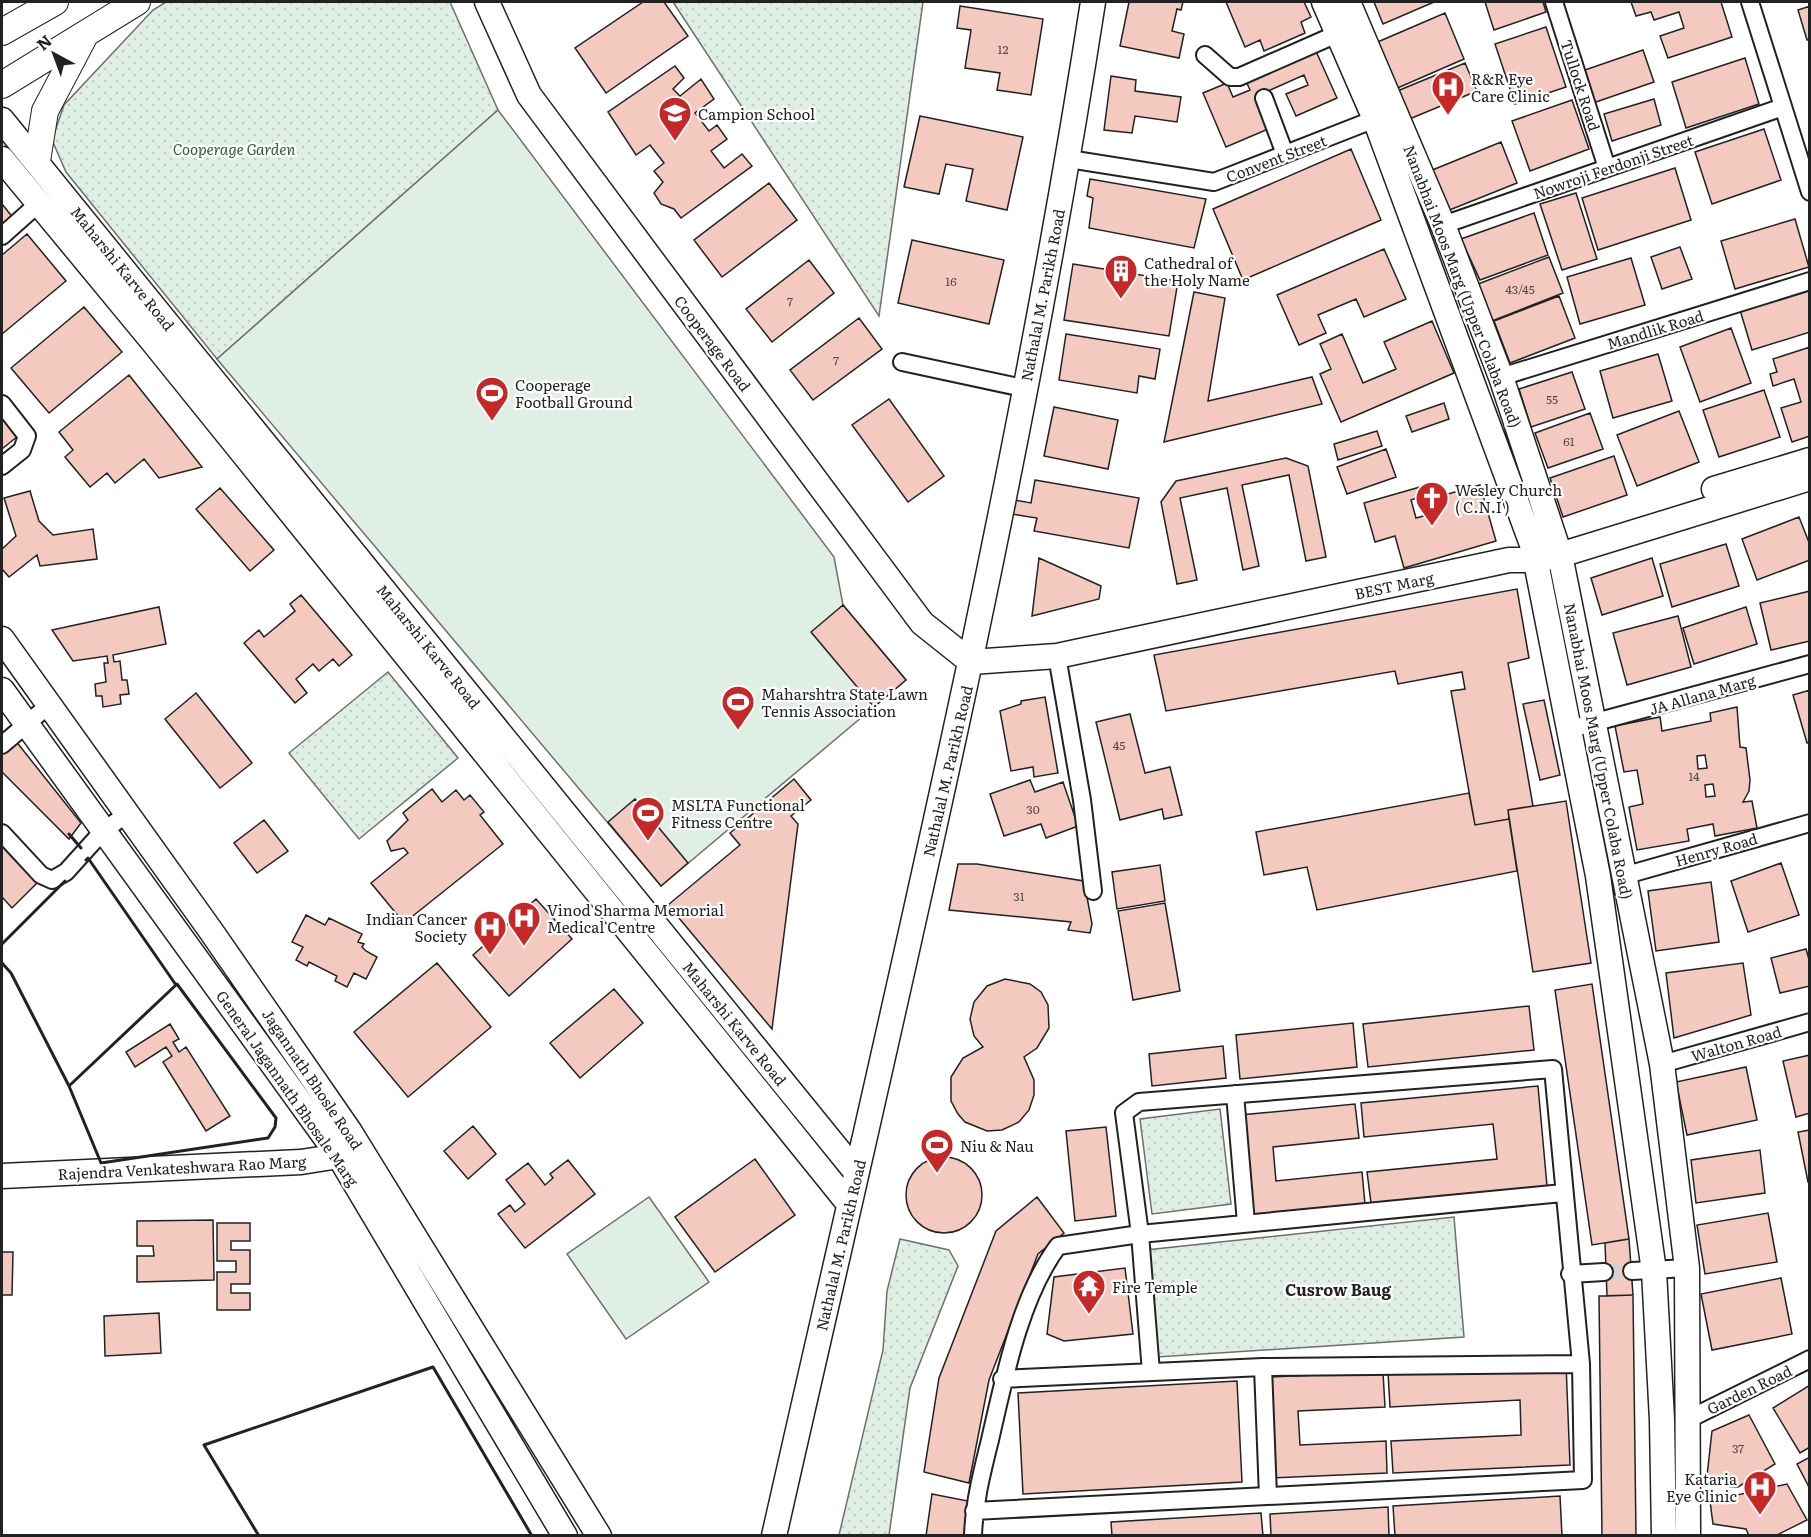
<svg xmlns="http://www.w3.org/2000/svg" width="1811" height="1537" font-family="Literata,serif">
<defs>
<pattern id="grass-dots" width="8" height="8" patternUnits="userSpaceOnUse" patternTransform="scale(1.5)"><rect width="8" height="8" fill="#e0efe3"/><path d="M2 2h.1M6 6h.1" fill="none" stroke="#c0cdc2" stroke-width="1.8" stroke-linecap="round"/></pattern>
<pattern id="water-waves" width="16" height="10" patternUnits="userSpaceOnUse" patternTransform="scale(1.5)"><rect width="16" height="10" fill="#c7d3dd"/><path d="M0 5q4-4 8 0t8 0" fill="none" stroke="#abb5bd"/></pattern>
</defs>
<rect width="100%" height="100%" fill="#fff"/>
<path fill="url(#grass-dots)" stroke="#6f6f6f" stroke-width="1.5" d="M166,2h284l48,108 -281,249 -151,-187 -14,-32 12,-35 89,-95z
M673,2h250l-44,314z
M388,672l70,86 -99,81 -70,-86z
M1220,1109l11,95 -79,10 -12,-95z
M1454,1217l10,120 -307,20 -11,-107z
M900,1239l49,11 9,16 -48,122 -21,147h-50l44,-185 4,-59z"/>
<path fill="#e0efe3" stroke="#6f6f6f" stroke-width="1.5" d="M498,110l336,447 9,48 63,75 -245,206 -444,-527z
M649,1197l60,85 -83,57 -59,-85z"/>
<path fill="url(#water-waves)" stroke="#6f6f6f" stroke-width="1.5" d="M966,1183c6,5 6,9 7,17 0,37 -57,34 -55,-8l15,9 12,-1 15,-16z"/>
<path fill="#f3c9c0" stroke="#222" stroke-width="1.5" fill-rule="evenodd" d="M643,2h21l24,34 -82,57 -31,-45z
M1129,2h54l-2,8 -4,-1 -5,22 12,3 -5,24 -59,-12z
M1226,2h78l7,15 -10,5 4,11 -41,18 -4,-11 -15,7z
M1374,2h60l-51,22z
M1485,2h58l3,10 -52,18z
M1631,2h90l11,35 -64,21 -8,-22 24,-8 -5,-16 -25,8 -3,-8 -15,4z
M960,6l83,13 -12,76 -34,-5 3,-17 -35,-5 6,-38 -14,-2z
M1810,6v33l-3,1 -9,-30z
M1445,13l19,46 -71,31 -20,-46z
M1546,27l20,60 -51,17 -20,-60z
M1315,49l22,49 -41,18 -10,-22 22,-9 -4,-10 -45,20 14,32 -47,20 -23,-54 24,-10 6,14 17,-7 -5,-11z
M1643,50l11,32 -61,21 -11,-32z
M1745,58l14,46 -73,24 -14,-46z
M1465,63l12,28 -70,29 -12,-28z
M675,66l9,12 -11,11 7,7 21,-17 13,20 -19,14 14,18 8,-6 10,14 -16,12 13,17 18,-14 10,12 -71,52 -7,-9 -13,-5 -7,-11 9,-11 -9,-11 10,-8 -14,-18 -14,10 -28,-43z
M1111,76l25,4 -1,11 46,6 -4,25 -42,-6 -3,17 -28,-3z
M1654,99l7,26 -49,16 -8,-27z
M1572,100l17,49 -59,22 -18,-50z
M920,116l103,21 -16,73 -41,-9 7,-32 -27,-5 -7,30 -35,-7z
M1764,129l17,51 -69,24 -17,-52z
M1501,142l16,41 -70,28 -17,-40z
M1351,149l30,71 -138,60 -30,-71z
M1675,168l16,52 -93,30 -16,-52z
M1090,179l116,20 -12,49 -105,-20 4,-30 -6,-2z
M769,183l28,37 -75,57 -28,-37z
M1576,193l21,66 -35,11 -22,-66z
M2,204l12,15 -12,10z
M1534,213l14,42 -68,25 -19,-41z
M1795,219l14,48 -74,22 -14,-48z
M27,234l39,47 -64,53v-79z
M912,240l92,20 -15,64 -91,-21z
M1680,247l12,32 -30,10 -11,-32z
M1384,249l22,50 -42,18 -8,-18 -38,16 8,18 -27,12 -22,-50z
M1549,257l14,36 -71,28 -14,-37z
M1631,258l14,47 -65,19 -13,-47z
M809,260l25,33 -62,49 -26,-33z
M1073,264l105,17 -9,55 -105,-16z
M1810,288v44l-58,18 -12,-40z
M1194,292l31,6 -17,103 104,-24 10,27 -158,38z
M1559,296l16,42 -65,25 -16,-42z
M84,307l38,45 -73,61 -38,-45z
M859,318l23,31 -69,51 -23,-30z
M1432,321l22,52 -113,49 -21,-48 11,-5 -11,-25 22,-10 21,49 33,-14 -12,-27z
M1731,328l20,55 -51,19 -20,-55z
M1066,334l94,15 -5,30 -16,-3 -2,17 -78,-13z
M1810,347v89l-18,6 -11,-34 20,-6 -7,-23 -21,7 -3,-12 7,-2 -4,-13z
M1658,354l14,47 -59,17 -13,-47z
M1572,372l13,37 -54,18 -12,-38z
M129,375l73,92 -43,11 -15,-19 -29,24 -8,-10 -17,14 -25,-30 8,-7 -14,-18z
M1764,390l16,47 -61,20 -16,-47z
M889,399l55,77 -36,26 -56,-77z
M1444,403l5,16 -37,13 -6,-16z
M1054,407l64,13 -10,49 -64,-13z
M1679,411l20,51 -62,24 -20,-51z
M1590,413l13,36 -55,19 -13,-35z
M2,416l16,20 -16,13z
M1377,431l5,15 -44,14 -4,-16z
M1386,449l10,28 -49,17 -10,-27z
M1614,456l13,39 -64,22 -13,-39z
M1286,458l22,8 18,91 -20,4 -17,-86 -47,10 17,81 -16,4 -16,-82 -47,10 17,82 -20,4 -16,-82 15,-21z
M1035,480l104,18 -10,50 -95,-17 3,-13 -26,-4 3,-14 17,3z
M1480,485l16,56 -92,27 -9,-32 -20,6 -11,-39 56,-16 2,9 -11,4 5,18 18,-5 -4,-14z
M220,488l54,62 -24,21 -54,-62z
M30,491l9,30 14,14 40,-6 4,30 -57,7 -3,-11 -28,22 -7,-8v-20l14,-13 -12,-38z
M1799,517l11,28v15l-53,20 -15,-41z
M1726,544l13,42 -67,21 -12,-43z
M1039,558l62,28 -2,13 -67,17z
M1652,558l11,38 -61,19 -11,-37z
M1517,589l12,69 -21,5 25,143 -25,4 1,9 -34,6 -24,-134 14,-2 -3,-17 -64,12 -3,-13 -229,40 -12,-56z
M1810,591v50l-39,9 -11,-47z
M301,595l51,60 -13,11 -6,-7 -14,12 -6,-7 -17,15 11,14 -12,10 -51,-60 15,-13 5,7 31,-26 -5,-7z
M843,605l63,75 -32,27 -63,-75z
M159,607l7,37 -53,11 1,7 6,-1 2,19h5l2,14 -9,1 1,9 -18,3 -1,-11h-6l-1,-12 11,-2 -2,-19h4l-1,-7 -34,5 -21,-31z
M1746,607l11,37 -63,20 -11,-36z
M1678,616l13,51 -64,18 -14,-52z
M1810,690v52l-3,1 -14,-48z
M196,693l56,70 -32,25 -55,-69z
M1045,697l13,76 -24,4 -1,-10 -22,4 -11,-60 21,-7v-3z
M1544,700l16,75 -20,5 -17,-76z
M1737,707l3,40 6,1 4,32 -1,11 -6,11 9,-1 5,27 -42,8 -2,-12 -26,5 2,12 -52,9 -8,-43 14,-3 -6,-34 -13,2 -9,-46 45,-9 2,14 49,-10 -1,-8zM1705,755l2,13 -9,1 -1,-13zM1713,784l2,12 -9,1 -1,-12z
M1130,714l15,59 25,-6 12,48 -18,4 -2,-10 -42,11 -24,-98z
M15,740l66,83 -12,16 -67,-67v-19z
M794,779l17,21 -20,16 7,8 -26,205 -104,-124 72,-60 -10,-12z
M1030,780l5,12 28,-10 15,44 -32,12 -5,-14 -37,12 -14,-42z
M432,789l10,13 14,-12 8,10 6,-5 14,17 -4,3 23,29 -99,79 -33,-40 37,-30 -4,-5 -13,3 -4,-10 21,-21 -5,-7z
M1469,793l6,32 34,-6 8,52 -200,39 -10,-43 -43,8 -8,-43z
M635,799l53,64 -27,23 -53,-64z
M1566,801l25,162 -58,9 -25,-162z
M264,820l24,31 -31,22 -23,-30z
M2,843l37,38 -27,27 -10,-11z
M1781,863l18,52 -51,17 -17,-51z
M958,864h19l107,17 8,43 -2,9 -22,-3 3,-8 -122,-12z
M1160,865l5,36 -48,8 -5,-37z
M1711,882l8,60 -63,9 -8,-60z
M536,899l36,40 -63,57 -36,-41z
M1165,903l15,88 -47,9 -15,-89z
M306,915l19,10 4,-7 33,16 -4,8 6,2 -2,3 4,4 11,6 -11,22 -12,-6 -7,14 -12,-6 2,-5 -28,-14 -2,4 -11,-6 7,-13 -11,-5z
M1806,949l4,14v23l-30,7 -9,-35z
M437,963l54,64 -83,70 -54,-65z
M1743,963l8,52 -77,23 -8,-65z
M1005,979l25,5 11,8 7,13 1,23 -12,20 -13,9 10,23v15l-5,15 -10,12 -17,8 -15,1 -22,-9 -7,-8 -7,-13v-24l12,-19 20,-11 -9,-11 -4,-17 4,-17 13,-16z
M1592,984l37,255 -37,6 -37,-255z
M614,989l29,34 -63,55 -30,-35z
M1529,1006l5,44 -166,17 -5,-43z
M1353,1023l4,44 -117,12 -4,-44z
M170,1024l9,15 -6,3 6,10 7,-5 44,69 -24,15 -43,-69 9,-6 -6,-9 -31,20 -9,-15z
M1223,1046l3,32 -74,8 -3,-32z
M1810,1055v58l-14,4 -13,-56z
M1746,1067l11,53 -70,15 -11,-53z
M1538,1086l9,100 -176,17 -4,-31 130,-13 -4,-35 -129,13 -3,-34z
M1355,1104l4,34 -86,9 3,34 86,-9 3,32 -115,11 -10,-100z
M473,1126l23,28 -28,25 -24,-28z
M1106,1127l10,89 -41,5 -9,-90z
M1810,1130v51l-2,1 -10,-50z
M1760,1150l5,43 -69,10 -5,-43z
M906 1195a38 38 0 1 1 76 0a38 38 0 1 1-76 0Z
M755,1159l40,56 -80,57 -40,-55z
M568,1160l27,34 -70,54 -27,-34 12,-9 5,7 10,-8 -19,-24 22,-17 17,22 8,-7 -3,-4z
M1037,1197l27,36 -26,21 -49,126 -20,103 -45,-11 15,-94 57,-147z
M1768,1213l9,49 -72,12 -8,-49z
M213,1220l1,60 -77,2v-26h17l-1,-10h-16v-25z
M217,1223h33v18h-19v9h19v34h-19v9h19v17h-33v-38h19v-11h-19z
M1629,1239l4,56 -26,1 -2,-53z
M2,1252h11l-1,43h-10z
M1125,1268l8,66 -69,7 -17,-7 7,-57z
M1781,1278l11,56 -80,16 -11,-56z
M1633,1295l3,241h-34l-3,-240z
M159,1313l2,40 -56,3 -1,-40z
M1566,1364l4,101 -177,8 -2,-32 130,-6 -1,-35 -130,7 -2,-35z
M1383,1372l2,35 -87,4 2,34 86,-4 1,32 -116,5 -3,-101z
M1237,1381l5,101 -219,12 -5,-101z
M1810,1385v62l-10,6 -27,-45z
M1749,1415l26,49 -37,23 -32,-2 6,-54z
M1810,1457v32l-13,-25z
M1787,1484l20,36 -32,16h-26l-3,-7 -33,-5 -3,-23z
M932,1494l36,7 -4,35h-38z
M1560,1496l2,40h-167l-2,-30z
M1388,1507l1,29h-118l-1,-22z
M1261,1513l2,23h-151l-1,-14z"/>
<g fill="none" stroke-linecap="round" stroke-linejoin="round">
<path stroke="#d3d3d3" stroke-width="16" stroke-dasharray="16 8" stroke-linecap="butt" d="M1604,1272l28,-1"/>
<g stroke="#222" stroke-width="20">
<path id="street" d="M1554,2l53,166
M1750,2l60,190
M1205,55l25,22h9l98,-43
M1264,98l21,56
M1069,159l145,23 161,-63
M1443,225l340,-118
M2,236l37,-33
M902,362l121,26
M1501,377l309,-96
M2,404l25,32 -5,14 -20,16
M1057,656l25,144 11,91
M1570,729l240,-65
M2,745l47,-40
M2,833l39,42 11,5 14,-8 37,-41 24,-17
M1623,876l187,-53
M1662,1064l148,-42
M1235,1094l11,129
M1632,1271l55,-3
M1570,1274l34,-2
M1263,1367l5,129
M1002,1379l261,-12 318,-3
M1689,1419l121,-60
M974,1511l609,-31 -2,-116 -28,-295 -414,33 -15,11 16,121 11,138
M973,1536c1,-33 9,-64 17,-96 14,-61 30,-143 68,-194l82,-12 423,-41"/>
</g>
<g stroke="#222" stroke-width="27">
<path id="secondary" d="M487,2l42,93 393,528 49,39
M1324,2l51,117 158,428 65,329 56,395 8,149 2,116
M1348,2l95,223 58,152 59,178 102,509 25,204 1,268
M2,120l854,1052
M2,159l152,184 695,861
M1714,489l96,-29
M2,639l209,292 139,201 249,404
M971,662l86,-6 452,-96h27l24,-5 250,-77
M2,690l337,466 226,380
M2,1176l299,-14 38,-6 13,-5
M774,1536c115,-510 239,-1018 319,-1534"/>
</g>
<g stroke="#222" stroke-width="28">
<path id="primary" d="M2,32l53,-30
M2,85l135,-83
M37,161l8,-50 40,-76"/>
</g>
<use href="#street" stroke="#fff" stroke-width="16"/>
<use href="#secondary" stroke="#fff" stroke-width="24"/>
<use href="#primary" stroke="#fff" stroke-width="26"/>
<path stroke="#222" stroke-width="3" d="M69,834l12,14
M86,860l2,-2 88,127
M2,944l63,-63
M2,963l9,10 58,113
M177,984l99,134 -1,9 -7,11 -167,25 -32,-77z
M259,1536l-55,-91 229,-78 99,169"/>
</g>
<defs>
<g id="hospital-pin" transform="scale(1.725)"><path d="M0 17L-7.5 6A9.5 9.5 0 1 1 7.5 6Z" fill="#c62828" stroke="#fff"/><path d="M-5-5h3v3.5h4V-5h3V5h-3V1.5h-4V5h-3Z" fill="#fff"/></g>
<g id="school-pin" transform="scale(1.725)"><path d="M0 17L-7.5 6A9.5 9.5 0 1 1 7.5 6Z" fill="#c62828" stroke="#fff"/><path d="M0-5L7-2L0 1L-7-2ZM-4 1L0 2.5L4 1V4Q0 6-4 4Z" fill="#fff"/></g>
<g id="building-pin" transform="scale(1.725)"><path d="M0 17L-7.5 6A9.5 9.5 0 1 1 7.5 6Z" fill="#c62828" stroke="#fff"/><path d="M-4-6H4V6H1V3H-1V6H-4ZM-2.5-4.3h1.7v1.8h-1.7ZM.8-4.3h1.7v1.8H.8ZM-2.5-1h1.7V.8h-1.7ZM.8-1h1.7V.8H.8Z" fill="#fff"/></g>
<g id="stadium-pin" transform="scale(1.725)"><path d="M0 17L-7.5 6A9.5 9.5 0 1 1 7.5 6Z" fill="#c62828" stroke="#fff"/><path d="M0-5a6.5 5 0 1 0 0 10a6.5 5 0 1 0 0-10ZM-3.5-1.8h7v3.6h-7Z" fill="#fff"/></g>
<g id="church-pin" transform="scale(1.725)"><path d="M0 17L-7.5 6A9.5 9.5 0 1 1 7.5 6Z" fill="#c62828" stroke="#fff"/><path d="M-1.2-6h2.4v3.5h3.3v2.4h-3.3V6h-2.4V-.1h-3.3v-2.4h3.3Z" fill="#fff"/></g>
<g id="temple-pin" transform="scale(1.725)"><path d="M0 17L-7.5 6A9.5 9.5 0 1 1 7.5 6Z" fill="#c62828" stroke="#fff"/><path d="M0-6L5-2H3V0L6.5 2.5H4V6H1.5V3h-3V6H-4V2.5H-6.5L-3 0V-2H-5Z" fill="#fff"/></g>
</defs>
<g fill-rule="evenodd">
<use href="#hospital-pin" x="1448" y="87"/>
<use href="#school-pin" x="675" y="113"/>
<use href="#building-pin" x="1121" y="271"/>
<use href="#stadium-pin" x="492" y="393"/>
<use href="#church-pin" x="1432" y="498"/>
<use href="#stadium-pin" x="738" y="702"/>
<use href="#stadium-pin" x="648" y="813"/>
<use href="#hospital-pin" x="524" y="918"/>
<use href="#hospital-pin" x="490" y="927"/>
<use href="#stadium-pin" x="937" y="1145"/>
<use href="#temple-pin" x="1089" y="1286"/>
<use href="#hospital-pin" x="1760" y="1487"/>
</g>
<g text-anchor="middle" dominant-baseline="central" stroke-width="4.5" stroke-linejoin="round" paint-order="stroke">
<g font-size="12" fill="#564c4a">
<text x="1003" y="49">12</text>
<text x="951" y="281">16</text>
<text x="1520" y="289">43/45</text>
<text x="790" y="301">7</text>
<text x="836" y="360">7</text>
<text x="1552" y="399">55</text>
<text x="1569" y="441">61</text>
<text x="1119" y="745">45</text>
<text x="1694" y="776">14</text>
<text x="1033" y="809">30</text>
<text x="1019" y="896">31</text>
<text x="1738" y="1448">37</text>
</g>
<g font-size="15" fill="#222" stroke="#fff" text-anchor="start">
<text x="1471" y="78">R&amp;R Eye<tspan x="1471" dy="17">Care Clinic</tspan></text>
<text x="698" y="113">Campion School</text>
<text x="1144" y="262">Cathedral of<tspan x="1144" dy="17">the Holy Name</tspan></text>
<text x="515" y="384">Cooperage<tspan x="515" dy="17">Football Ground</tspan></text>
<text x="1455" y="489">Wesley Church<tspan x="1455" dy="17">( C.N.I )</tspan></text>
<text x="761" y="693">Maharshtra State Lawn<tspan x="761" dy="17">Tennis Association</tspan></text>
<text x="671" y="804">MSLTA Functional<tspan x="671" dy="17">Fitness Centre</tspan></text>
<text x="547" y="909">Vinod Sharma Memorial<tspan x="547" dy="17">Medical Centre</tspan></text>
<text x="467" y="918" text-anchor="end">Indian Cancer<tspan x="467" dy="17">Society</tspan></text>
<text x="960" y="1145">Niu &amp; Nau</text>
<text x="1112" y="1286">Fire Temple</text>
<text x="1737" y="1478" text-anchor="end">Kataria<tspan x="1737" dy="17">Eye Clinic</tspan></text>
</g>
<g font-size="15" fill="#222" stroke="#fff">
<text transform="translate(1581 85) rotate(72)">Tullock Road</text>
<text transform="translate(1276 158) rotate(-21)">Convent Street</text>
<text transform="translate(1613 166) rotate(-19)">Nowroji Ferdonji Street</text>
<text transform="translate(123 268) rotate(51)">Maharshi Karve Road</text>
<text transform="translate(1463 286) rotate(69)">Nanabhai Moos Marg (Upper Colaba Road)</text>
<text transform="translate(1042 295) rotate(-79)">Nathalal M. Parikh Road</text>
<text transform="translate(1655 329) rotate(-17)">Mandlik Road</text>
<text transform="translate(713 343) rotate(53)">Cooperage Road</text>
<text transform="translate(1394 585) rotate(-12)">BEST Marg</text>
<text transform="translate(429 646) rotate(51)">Maharshi Karve Road</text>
<text transform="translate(1702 694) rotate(-16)">JA Allana Marg</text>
<text transform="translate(1599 751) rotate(79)">Nanabhai Moos Marg (Upper Colaba Road)</text>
<text transform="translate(947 771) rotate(-77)">Nathalal M. Parikh Road</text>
<text transform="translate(1716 849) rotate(-16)">Henry Road</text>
<text transform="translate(735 1023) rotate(51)">Maharshi Karve Road</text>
<text transform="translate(1736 1043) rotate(-16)">Walton Road</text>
<text transform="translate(313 1079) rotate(56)">Jagannath Bhosle Road</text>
<text transform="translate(288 1088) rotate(55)">General Jagannath Bhosale Marg</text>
<text transform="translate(182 1167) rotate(-3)">Rajendra Venkateshwara Rao Marg</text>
<text transform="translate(840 1245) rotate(-77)">Nathalal M. Parikh Road</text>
<text transform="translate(1749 1389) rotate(-26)">Garden Road</text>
</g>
<g font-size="15" font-style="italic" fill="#2f5e38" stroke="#fff">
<text x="234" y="148">Cooperage Garden</text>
</g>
<g font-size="16" font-weight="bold" fill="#222" stroke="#fff">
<text x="1338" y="1289">Cusrow Baug</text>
</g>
</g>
<rect width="1811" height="1537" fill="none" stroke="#222222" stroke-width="6"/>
<g transform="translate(54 54) rotate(319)" stroke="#ffffff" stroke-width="4.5" paint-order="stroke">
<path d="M0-4.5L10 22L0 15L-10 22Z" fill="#222222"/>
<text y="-9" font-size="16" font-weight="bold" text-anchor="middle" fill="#222222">N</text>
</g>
</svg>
